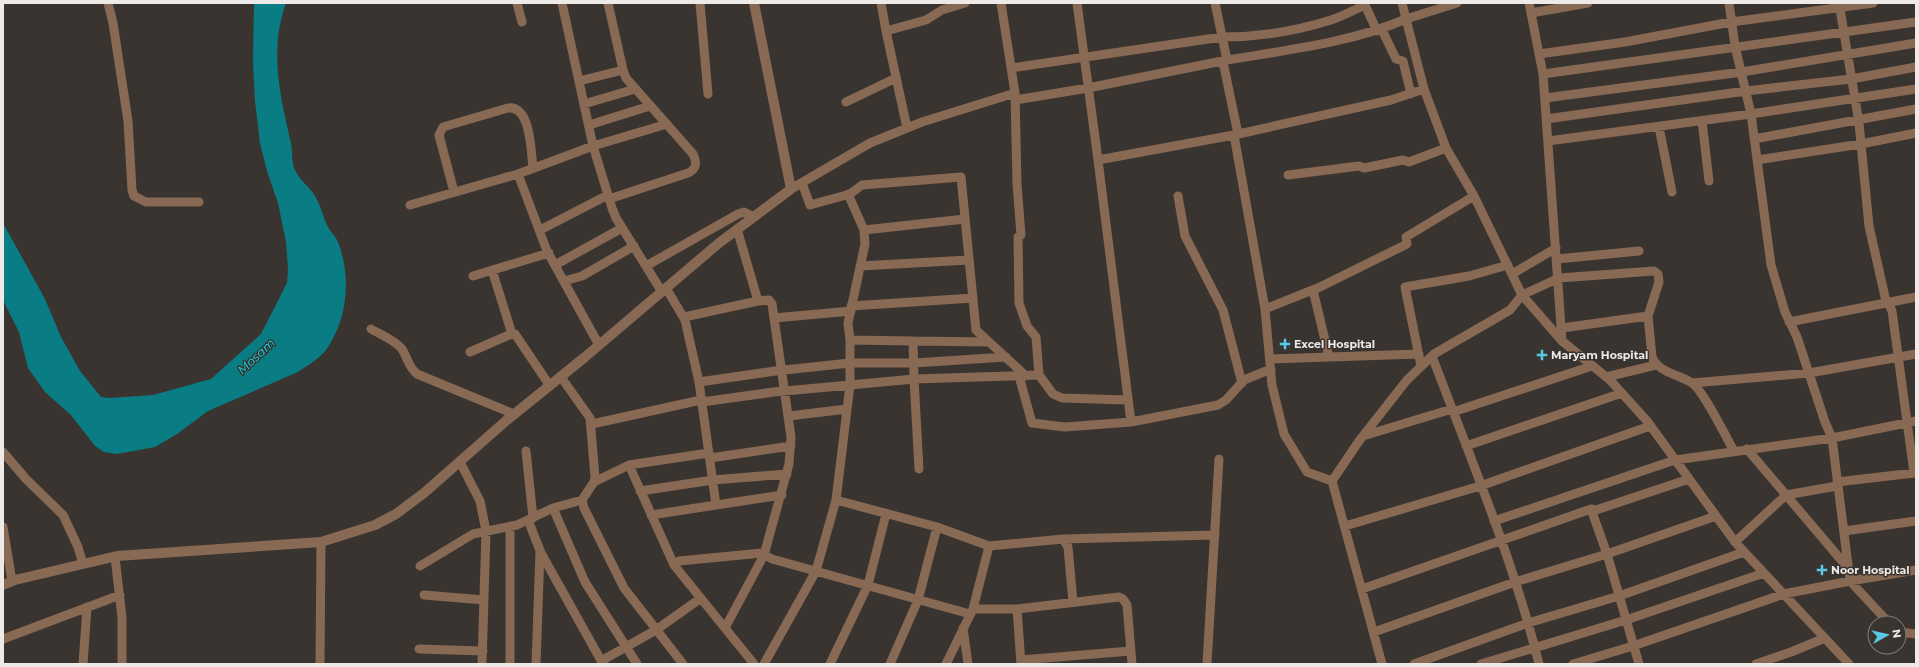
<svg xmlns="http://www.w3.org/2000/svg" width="1919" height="667" font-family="Montserrat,sans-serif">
<rect width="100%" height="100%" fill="#393430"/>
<path fill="#0a7d84" d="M254,3h32c-17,47 -6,93 5,140 2,8 0,19 4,27 4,10 15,17 20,26 6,10 8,21 13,31 3,5 8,10 10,15 13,33 10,75 -10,105 -6,10 -20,18 -30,25l-90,39 -31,23 -22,13 -38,7 -13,-2 -9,-6 -24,-31 -26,-23 -17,-24 -9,-36 -16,-32v-77l42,76 16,38 19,34 21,26 8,1 44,-3 58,-16 50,-45 26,-51 1,-14 -2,-27 -8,-39 -11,-32 -7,-28 -5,-42 -2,-38z"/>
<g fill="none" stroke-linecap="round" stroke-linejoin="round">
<path stroke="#886954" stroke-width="9" d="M108,3l5,20 15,98 4,69 2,6 12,6h53
M517,3l5,19
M562,3l31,143 19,62 4,10 46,74
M608,3l15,67 3,8 67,76c4,8 4,15 -5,19l-79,26
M700,3l8,91
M881,3l5,28 40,-11 16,-10 23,-7
M1077,3l21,157 136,-25
M1364,3l13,28
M1529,3l14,71 19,267
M1729,3l6,43 16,68 20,151 14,47 12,25 28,85 7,16 18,143 39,42
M1531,13l57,-10
M1382,30l14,29 7,2 8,33
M886,31l21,97
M1539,54l86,-12 106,-20 142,-19
M1227,60c60,-10 123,-17 179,-41l-4,-16
M1223,62l15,72
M1011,68l211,-31c37,0 74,-6 109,-17 12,-4 23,-10 34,-15
M1543,74l373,-52
M579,81l44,-11
M1545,98l197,-26 174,-29
M1015,100l73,-12 139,-28 -12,-57
M846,102l50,-24
M584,104l51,-15
M1546,119l200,-28 105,-12 65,-12
M1702,121l7,60
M589,125l61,-19
M1659,127l13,65
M1754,139l162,-30
M1548,141l203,-27 165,-25
M1757,160l104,-16 55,-11
M518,174l29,77 52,94
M1288,175l71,-9 5,2 39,-8 6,2 37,-14
M802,183l8,22 40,-11 12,-9 99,-8 15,153 50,46
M791,189l79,-46 52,-21 93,-29 -14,-90
M454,192l-15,-57 4,-8 65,-19c23,-3 23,44 25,60
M848,194l16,36 1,14 -17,79 2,17
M1178,196l7,40 38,74 19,73
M410,205l108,-31 75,-28 74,-22
M737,229l21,72
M540,230l68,-35
M864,230l101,-11
M1557,259l82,-8
M555,265l67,-37
M646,266l92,-52 6,-2 10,5
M860,266l109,-6
M492,270l20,64
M1512,274l44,-26
M473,276l76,-23
M564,281l18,-5 52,-30
M666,288l19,32 14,62
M1313,290l16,67
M851,306l122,-8
M1265,309l55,-22 87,-43 -1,-7 68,-41
M684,317l74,-16 11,-1 3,4 19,133 -2,27 -25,91 -39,73
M774,318l77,-7
M1789,322l127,-25
M1562,328l86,-12
M371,329c10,6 24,11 31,20 5,8 7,19 15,25l97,40
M913,341l76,1
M470,352l39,-17 6,-1 35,52
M1432,356c38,101 81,203 107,308
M1270,359l149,-5
M1421,366l-16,-79 64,-11 39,-11
M1039,375l14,19 9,4 65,2
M1019,376l13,47 33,4 66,-5 -33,-262
M561,377l29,41 5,59 -1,5 -12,18 2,8 40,80 59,76
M1606,377l50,-12
M1692,383l117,-10 107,-19
M702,402l72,-10 76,-7v-22h64l92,-6
M1453,412l139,-46
M789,416l58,-7
M1131,422l87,-17 8,-5 18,-20 27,-11
M592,424l109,-24
M1363,436l89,-27
M1466,446l156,-53
M1747,449l101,119
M526,451l7,67
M1734,451c-8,-14 -31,-61 -42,-68 -14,-9 -33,-10 -40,-26l-4,-41 11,-34 -1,-8 -4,-3 -95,7 -37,17 40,46 48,39 37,41 88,121 114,122
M3,452l23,27 37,36 15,32 5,17
M710,458l81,-12
M460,462l20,39 6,30 -4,133
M629,465l80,-12
M919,469l-5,-90 125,-4 -3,-38 -9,-11 -8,-23 -1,-66 3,-2 -4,-51 -2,-91
M1332,481l-25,-9 -23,-38 -12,-49 -7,-76 -31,-174 157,-35 33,-11
M594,482l35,-17 45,100
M1837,482l77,-9 -22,-162 -7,-14 -16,-71 -10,-103 -20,-120
M640,491l73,-11 74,-6
M782,495l-66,10 -17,-123 76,-11 75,-8v-23l63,1 1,38 -64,6 -14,115
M553,508l32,74 52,82
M1591,509l16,45 32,110
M651,515l65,-10
M528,520l13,33 62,111
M1494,521l181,-61 157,-22 84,-17
M1345,526l135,-40 170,-60
M3,527l9,54
M1844,531l72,-10
M1063,539l152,-4
M1735,542l51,-47 51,-9
M989,546l74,-7 5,8 5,55
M115,557l7,61v46
M420,566l53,-32 44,-9 36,-17 29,-8
M1362,589l229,-80 5,1 93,-31
M424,595l60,5
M973,609h44l102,-12 4,2 4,6 5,59
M1017,609l4,55
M963,628l5,36
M1374,632l141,-50 92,-28 109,-38
M1899,632l17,2
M3,639l117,-44
M419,649l64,2
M1021,660l110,-9
M601,661l55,-31 45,-32
M83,664l4,-57
M320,664l1,-122
M510,664v-138
M536,664l4,-113
M754,664l-80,-99 5,-4 83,-8 10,6 198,55
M764,664l52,-93 20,-71 101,27 52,19 -16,63 -27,55
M830,664l38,-79 18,-71
M890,664l28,-64 19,-73
M1207,664l12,-205
M1382,664l-50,-183 27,-40 48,-61 27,-26 76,-44 12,-15 -48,-99 -28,-48 -22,-59 -18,-70 51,-16
M1414,664l114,-41 91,-27 125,-44
M1481,664l145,-44 138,-47
M1573,664l60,-18 151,-52 66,-13 66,-11
M1756,664l35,-12 34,-14"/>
<path stroke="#886954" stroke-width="10" d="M3,585l12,-5 102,-24 204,-14 54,-17 21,-11 28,-21 83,-73 78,-63 134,-114 72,-54 -37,-186"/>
</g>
<g fill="#58c9e3" stroke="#393430" stroke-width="1.5">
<path d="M1283 338h4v4h4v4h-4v4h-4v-4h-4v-4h4z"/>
<path d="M1540 349h4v4h4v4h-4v4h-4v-4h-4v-4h4z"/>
<path d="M1820 564h4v4h4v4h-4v4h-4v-4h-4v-4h4z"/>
</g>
<g text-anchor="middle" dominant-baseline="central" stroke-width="3" stroke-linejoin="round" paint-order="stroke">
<g font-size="11" font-weight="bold" fill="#edeae7" stroke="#393430" text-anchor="start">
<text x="1294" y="344">Excel Hospital</text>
<text x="1551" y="355">Maryam Hospital</text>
<text x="1831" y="570">Noor Hospital</text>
</g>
<g font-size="12" font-style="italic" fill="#08e4f1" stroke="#393430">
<text transform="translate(256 356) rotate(-43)">Mosam</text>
</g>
</g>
<rect width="1919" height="667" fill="none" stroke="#edeae7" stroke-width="8"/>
<g transform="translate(1887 635) rotate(82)"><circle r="19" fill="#393430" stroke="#817d79"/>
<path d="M0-3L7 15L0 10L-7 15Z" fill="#58c9e3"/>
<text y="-6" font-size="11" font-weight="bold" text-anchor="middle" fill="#edeae7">N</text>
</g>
</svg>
